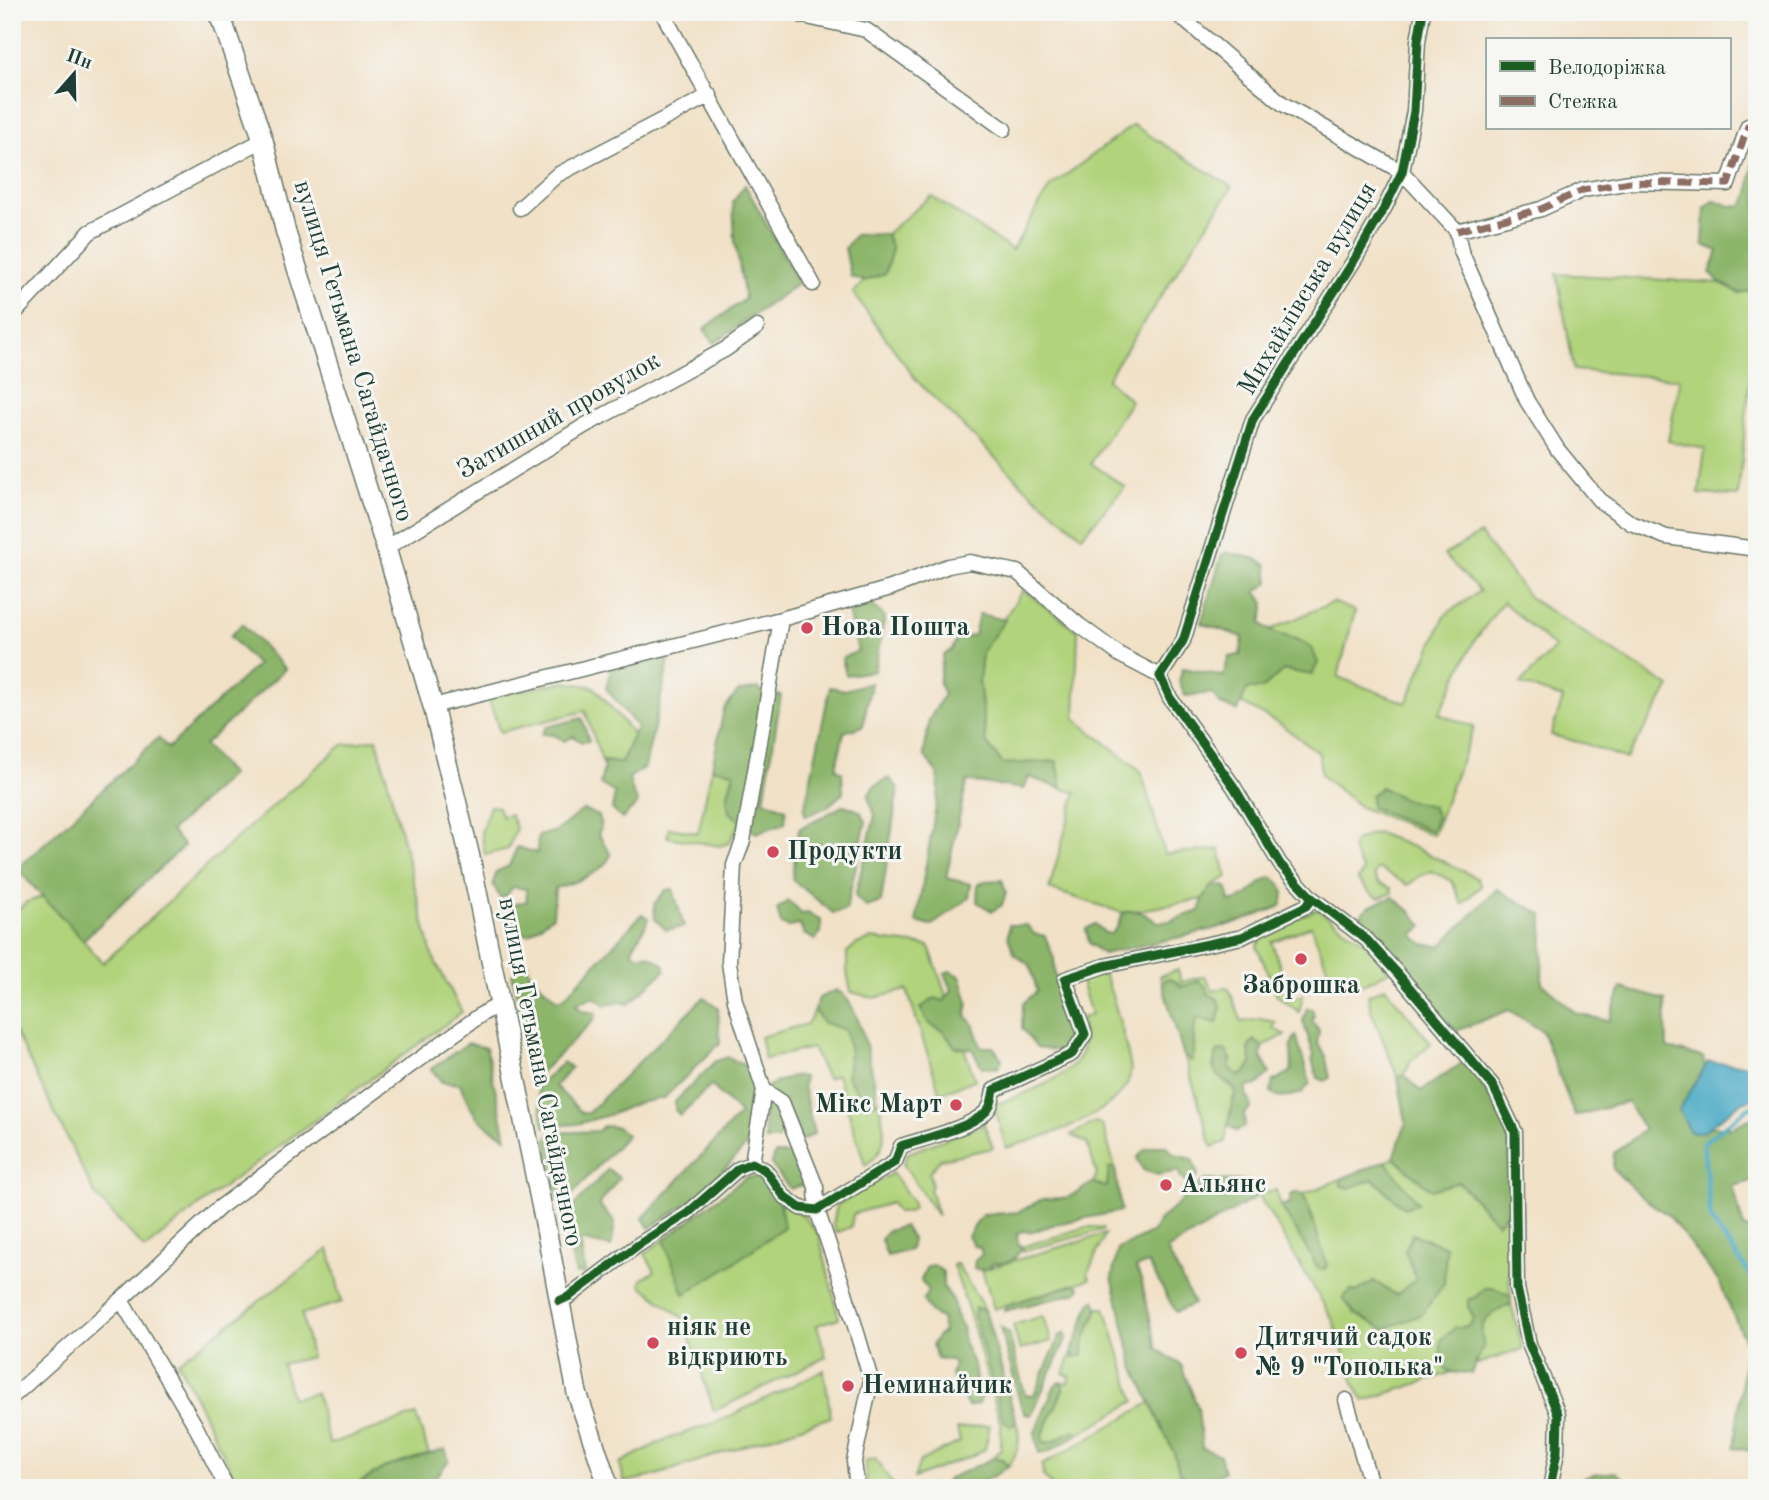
<svg xmlns="http://www.w3.org/2000/svg" width="1769" height="1500" font-family="'Old Standard TT',serif">
<rect width="100%" height="100%" fill="#f6f6f2"/>
<filter id="ink" filterUnits="userSpaceOnUse"><feTurbulence type="fractalNoise" baseFrequency=".0143" numOctaves="2"/><feDisplacementMap in="SourceGraphic" scale="14" xChannelSelector="R" yChannelSelector="G"/><feConvolveMatrix kernelMatrix="1 2 1 2 8 2 1 2 1" color-interpolation-filters="sRGB"/></filter>
<filter id="wash" filterUnits="userSpaceOnUse"><feTurbulence type="fractalNoise" baseFrequency=".00686" numOctaves="4" result="noise"/><feDisplacementMap in="SourceGraphic" scale="28" xChannelSelector="R" yChannelSelector="G"/><feGaussianBlur stdDeviation="1.57" result="paint"/><feColorMatrix in="noise" values="0 0 0 0 0 0 0 0 0 0 0 0 0 0 0 0 0 1.4 0 .05"/><feComposite in="paint" operator="in"/></filter>
<g filter="url(#wash)">
<rect width="100%" height="100%" fill="#f1e1c7"/>
<path fill="#b1d37b" stroke="#688858" stroke-width="2" d="M1133,125l99,62 -125,192 24,22 -40,62 34,24 -43,49 -55,-47 -110,-108 -64,-88 11,-12 21,-7 7,-25 -6,-15 45,-38 81,54 38,-63z
M1557,274l164,9 19,10 17,-4v23l-19,184 -39,-2 6,-45 -37,-8 12,-62 -106,-9z
M1480,534l51,65 139,88 -44,72 -40,-15 -35,-9 12,-37 -43,-14 35,-36 -52,-46 -30,41 -34,71 35,13 -41,108 -73,-28 -39,-32 -2,-22 -39,-29 -52,-28 24,-58 81,-36 22,9 -17,66 68,26 39,-88 35,-24 -36,-36z
M1023,590l55,41 -3,88 66,52 24,83 54,-5 8,28 -14,8 -10,14 -80,14 -74,-24 27,-97 -14,-3 -5,-28 -54,3 -17,-22 -7,-61 3,-29z
M565,682l29,5 40,48 -13,28 -19,-2 -17,-50 -85,21 -12,-35z
M377,739l55,216 30,57 -252,185 -65,52 -50,-54 -83,-169v-112l15,-12 18,-6 58,67 128,-120 111,-98z
M712,768l22,4 -7,26 14,23 -12,22 -9,3 -53,-9 2,-9 29,5z
M490,806l8,1 4,10 8,-3 6,14 -8,21 -23,6 -4,-23z
M1378,833l44,18 55,27 4,8 -19,18 -10,-23 -21,-10 -11,5 -12,9 -30,-17 -4,7 4,8 13,5 1,5 -13,5 -8,-4 -13,-14 5,-9 -11,-22 2,-7 14,-7z
M1317,909l50,35 23,27 -33,16 -25,-7 -21,-54 -39,16 17,53 5,3 9,-3 -4,17 -22,-17 -20,-48 6,-14z
M871,939l58,7 46,134 -35,13 -33,-103 -33,8 -23,-6 -4,-20v-20l10,-8z
M1178,970l3,12 24,-6 8,15 13,-4 3,2 13,33 17,-3 17,3 -3,6 12,7 -23,12 -7,-7 -6,5 3,19 -8,10 -6,2 -9,-8 2,-9 -15,-1 -3,9c4,12 16,13 23,25 -5,9 -9,38 -11,50l-13,5 -52,-171z
M1097,973l8,3c10,26 17,51 23,79 1,4 3,11 3,16 -5,43 -90,67 -125,77l-12,-43c25,-10 84,-27 89,-59 1,-8 -1,-19 -1,-28l9,-4 -11,-35z
M1385,987l46,56 -20,18 -7,14 -6,3 -27,-68 -3,-15z
M815,1010l7,12 23,7 5,23 -3,24 20,30 11,-5c7,25 13,49 -13,64l-28,-90 -10,3 -15,-30 -47,11 -5,-22 47,-13z
M1095,1122l8,4 12,42 -6,1 -2,18 -14,-4 4,-9 -10,-31 -16,-8z
M984,1124l9,24 -52,11 -12,13 3,14 -2,3 8,27 -35,-52 5,-11z
M1394,1158l37,31 28,-7 38,41 14,-14 -2,63 2,32 12,45 -159,52 -9,-15 -22,-66 -75,-126 18,-4 5,16 46,59 -13,-34v-10l-11,-27z
M892,1173l20,28 1,7 -5,4h-11l-6,-9 -38,11 -2,13 -15,6 -3,-9 4,-19z
M746,1177h13l21,26 23,12 16,20 20,83 -22,7 9,32 -112,54 -30,-92 -43,-34 1,-6 13,-8 -10,-17z
M1086,1227h17v3l-80,21 -1,-4z
M1105,1234l-17,39 2,6 -96,30 -12,-39z
M329,1249l13,53 -40,12 9,43 -29,7 10,34 24,-5 13,51 87,-29 13,39 -45,14 -27,16v4h-117l-62,-126z
M957,1264l28,46 -10,-2 36,118 5,-5c5,18 4,30 -8,45l-6,-7 -9,-1 8,-9v-23l-31,-111 -17,-50z
M1098,1308h7l30,93 -60,35 2,-3 -3,-2 -20,10 -10,2 -2,-7 21,-46 -3,-8 8,1 2,-7 -6,-2 8,-22 2,5 10,-16z
M1043,1316l8,25 -31,9 -7,-25z
M824,1370l7,47 -181,60 -26,5 -4,-19 42,-22 60,-21z
M1150,1403l24,50 10,29 -11,6h-119l-11,-13 -1,-10z
M990,1425l-5,24 -13,7 -58,22 6,-17 40,-19 -3,-13z
M875,1458l19,28 -3,2h-25l-1,-27z"/>
<path fill="#8cb56b" stroke="#567950" stroke-width="2" d="M1757,130v159l-17,4 -19,-10 -11,-10 8,-22 -15,-6 2,-37 10,-8 15,6 13,-1 6,-11z
M745,185l54,98 -85,60 -10,-14 41,-30 -10,-57 -2,-40z
M886,234l6,15 -7,25 -21,7 -13,-4 -6,-29 10,-13z
M1227,552c16,6 26,3 40,13l2,17 -13,10 9,11 -4,20c14,16 36,11 50,25 3,3 5,11 7,15l-6,12 -28,-5 -22,19h-15l-9,22 -17,-6 -9,-12 -27,3 -6,-15 4,-13 40,8 6,-19 11,-2 3,-18 -42,-14 21,-68z
M871,605l14,12 -11,54 -28,4 -4,-17 16,-7 -10,-39z
M979,614l26,6 -23,32 -3,29 7,61 17,22 54,-3 5,28 -33,-12 -5,12 -57,-8 -21,97 25,6 -2,14 -38,28 -15,-4 23,-133 -2,-16 -13,-18 5,-35 15,-26 -5,-11 4,-27 9,-7 5,-10 17,-4z
M242,624l43,45 -81,76 27,30 -60,56 13,15 -101,94 -66,-71 141,-131 10,10 89,-83 -27,-29z
M663,655l6,6 -24,106 -16,11 4,15 5,10 -16,16 -10,-10 3,-16 -15,-9 4,-17 -2,-6 19,2 16,-36 -31,-39 5,-19z
M871,683l-8,43 -19,6 -8,36 6,4 1,21 -16,14 -21,9 -2,-5 26,-124 14,3z
M758,688l6,6 17,1 -17,105 22,9 -1,14 -29,10 -27,-21 -2,-14 7,-26 -22,-4 12,-59 14,-17z
M582,718l7,23 -8,1 -8,-6 -9,5 -10,-6 -12,-1 4,-7z
M889,778l9,10 -17,114 -15,5 -11,-11 20,-81 -7,-19 6,-10z
M1380,787l28,14 24,5 5,11 -6,14 -60,-24v-11z
M844,805l16,6 6,10 -20,89 -13,3 -41,-34 7,-50z
M583,810l16,6 2,13 -3,4 13,22c-8,18 -37,28 -56,33l-2,28 -24,18 -14,-2 -10,-15 6,-12 16,-4 -1,-12 -13,-2 -6,8 -7,3 -7,-14 3,-12 13,-6 8,-19 20,6 1,-17 18,-5z
M1272,877c12,8 15,16 9,29 -57,25 -118,34 -178,48l-14,-11 -3,-14 9,-5 10,9 6,1 6,-7 6,-14c14,-5 22,0 33,9l14,-1 29,-10 4,-12 10,-14 14,2 3,15c22,-4 24,-19 42,-25z
M1002,880l4,12 -4,13 -10,6 -15,-9 1,-17 7,-4z
M673,889l11,38 -18,3 -11,-11 -1,-15 12,-14z
M1497,889l46,26 -1,68 35,31 32,7 12,-33 44,12 2,48 36,9 5,22 -13,48h38l24,-12v65l-25,6 12,41 13,6v219l-23,-4 12,-104 -27,-62 -50,-66 -27,-19 -29,-28 1,-16 30,-23 -17,-28 -52,14 -33,-85 -33,-21 -53,21 -75,-83 -25,-23c7,-20 18,-21 37,-28l18,15 12,14 -10,9 10,9 18,2z
M788,901l9,7 4,6 7,-1 13,7v12l-6,8 -11,-6 -4,-9 -12,2 -7,-3 -4,-15z
M642,914l6,4 -3,9 -13,22 4,6h13l16,10v5l-36,34 -8,-2 -15,3 -12,-8 -18,7 6,7 14,2 -2,7 -53,52 -7,-3 -22,-94 6,-10 9,-2 4,13 27,24 6,-2z
M1009,925h18l7,9 11,2 9,23 1,16 20,42 2,18 -14,16 -26,-3 -15,-20 1,-24 14,-13 -7,-26 -15,-10 -7,-18z
M950,971l10,5 8,26 -2,14 7,7 8,24h12l9,12 -4,9 -16,-1 -10,-18 -17,-2 -12,-16 -14,-7 -9,-16 15,-10 9,3 8,-11 -7,-17z
M1168,978l8,3 5,6 17,-6 7,5 4,9 8,3 4,9 -4,16 -18,-5c-10,13 -1,28 -7,43l-8,-5 -22,-73z
M836,990c26,11 36,85 42,111l-11,5 -20,-30 3,-24 -5,-22 -23,-8 -7,-12 4,-12z
M704,997l14,11 2,35 -56,55 -27,5 -25,11 -35,10 -33,3 -7,-40 26,-25 8,6 -16,18 27,27h6z
M1307,1008l5,1 2,5 -2,7 7,9 -2,13 8,12 5,23 -5,3 -7,-3 -6,-18 2,-5 -11,-34z
M1296,1036l14,47 -8,10 -21,5 -10,-6 2,-11 18,-9c3,-12 -4,-26 5,-36z
M1255,1040l7,7 -1,10 9,16 -13,12 -10,2 -1,8 4,6 1,7 -7,5 1,14 -9,4 -8,-6c4,-11 3,-23 8,-33 -6,-10 -20,-15 -22,-22 -2,-5 2,-12 3,-18l8,-2 6,9 -2,9 9,8 6,-2 8,-10c-2,-11 -7,-15 3,-24z
M468,1043l18,5 20,89c-29,-14 -34,-24 -46,-53l-18,-2 -11,-13z
M728,1057l19,10 10,31 -9,46 -49,52 -50,32 -6,-10 97,-104 -29,-29 -31,30 -5,-5v-8l41,-41z
M1465,1061l8,8 36,63 2,77 -14,14 -38,-41 -28,8 -37,-32 12,-36 -8,-44 6,-3 17,16z
M792,1076l12,1 -1,9 11,48 -11,6 -18,-13 -8,13h-12l-1,-27 4,-27z
M603,1126l14,1 10,8 -63,68 -6,-4 -12,-59 5,-7 47,-2z
M1156,1146h10l8,9 18,4 6,16 -10,10 -8,-9 -1,-5 -21,4 -15,-5 -6,-12 9,-9z
M775,1154h25l7,29 -17,6 -19,-25z
M1385,1161l33,42 -14,5 -31,-29 -23,9 -9,-2v-7z
M1109,1168h6l6,43 -65,13 -25,8 -9,-1 -5,3 1,9 4,4c-7,14 -13,17 -28,16 -7,7 -11,7 -20,6l1,-9 7,-5 -2,-8 -6,-1 -6,-10 14,-21 37,-3 23,-13 25,-1 26,-15 14,4z
M608,1169l11,9 -20,27 16,17 -4,25 -31,-7 5,33 -9,1 -12,-45 6,-19z
M746,1177h13l21,26 4,24 -53,38 -47,29 -20,-54z
M1204,1180l44,1 8,16 -89,53 27,54 -18,8 -28,-49 -12,5 5,11 16,70 24,16 17,43 4,40 18,7 4,17 -29,13 -16,-13 -5,-19 -40,-86 -22,-90 6,-28 35,-17 5,-10z
M1297,1192l6,2c10,23 16,47 24,71l-3,5 -6,-2 -37,-62 9,-3v-8z
M904,1226l8,13 -2,11 -23,6 -6,-16 6,-9z
M1412,1234l34,13 -2,37 -23,31 -37,14 -29,-15 -12,-16 8,-8 5,2 18,-11 22,14 20,-16 -11,-28z
M934,1265l9,7v14l10,14 2,13 7,13 2,18 10,22 2,15 7,14 -5,9 -10,3 -6,-12 3,-5 -8,-5 -6,-9 3,-12 -4,-4 -13,-2 -5,-13 6,-10 6,-3 -3,-14 -10,-5 -8,-13 5,-9 -7,-11 6,-14z
M1076,1284l4,4 -4,5 -72,18 2,-6z
M1484,1288h10l17,8v8c-20,10 -36,17 -27,42l-13,27c-29,3 -32,-8 -30,-34l15,-12 12,-1 6,-8 -6,-11v-7l8,-3z
M1095,1300l3,8 -14,33 -1,15 -9,1 -2,-5 19,-50z
M975,1308l10,2 31,111 -5,5 -8,-6 -29,-105z
M1000,1327l9,6 16,62h9l26,-59 5,-3 2,4 -36,78 -6,-1 -4,-8z
M1060,1382l3,3v5l-21,46 2,7 10,-2 20,-11 3,3 -2,3 -29,17h-7l-4,-21 20,-47z
M445,1449l4,11 -21,28h-71v-3l27,-17z
M993,1458l9,1 6,7c-18,15 -37,22 -61,22l-2,-4 3,-5z
M1615,1472l17,12 1,4h-63l-3,-5 25,-8z"/>
<path fill="#46a8c5" stroke="#32727c" stroke-width="2" d="M1708,1062l49,4v31l-17,6 -37,29h-13l-11,-22z"/>
<g fill="none" stroke-linecap="round" stroke-linejoin="round">
<path stroke="#46a8c5" stroke-width="4.5" d="M1757,1105l-9,3 -45,35 8,77 46,64"/>
</g>
</g>
<g filter="url(#ink)">
<g fill="none" stroke-linecap="round" stroke-linejoin="round">
<g stroke="#687667" stroke-width="17">
<path id="street" d="M662,12l151,272
M798,12l5,4 63,14 138,99
M1175,12l108,92 119,68 55,59 4,20 66,150 31,49 41,50 32,23 35,14 91,12
M1423,12l-5,29 -4,70 -12,61 -17,35 -30,52 -102,160 -70,222 -23,35 10,22 64,89 46,77 32,34 55,42 31,34 95,112 22,46 2,156 12,56 29,70 -1,38 -7,36
M520,208l37,-33 153,-80
M1457,231l84,-22 42,-19 47,-8 98,2 20,-58 9,-3
M12,316l78,-84 173,-92
M386,548l198,-122 142,-77 31,-22
M433,706l348,-87 110,-31 57,-22 22,-4 47,10 62,53 41,30 40,21
M764,1090l18,12 34,85 1,23 27,79 27,91 -17,81 3,27
M752,1163l12,-73 -29,-89 -6,-38 5,-98 9,-24 38,-222
M121,1300l74,125 32,63
M559,1301l11,-5 68,-51 50,-32 50,-44 14,-6 13,7 19,26 16,12 17,2 78,-48 6,-16c21,-7 80,-20 89,-40 2,-4 3,-11 4,-16l78,-36 13,-20 -20,-55 39,-13 138,-29 64,-31 6,-8
M12,1397l109,-97 98,-92 181,-135 82,-59 18,-10
M1346,1400l26,88"/>
</g>
<g stroke="#687667" stroke-width="22">
<path id="secondary" d="M217,12l7,14 39,114 23,93 100,315 47,158 36,147 76,370 32,170 32,95"/>
</g>
<use href="#street" stroke="#fff" stroke-width="14"/>
<use href="#secondary" stroke="#fff" stroke-width="19"/>
<path stroke="#8d6e63" stroke-width="7" stroke-dasharray="14 7" stroke-linecap="butt" d="M1457,231l84,-22 42,-19 47,-8 98,2 20,-58 9,-3"/>
<g stroke="#f6f6f2" stroke-width="13">
<path id="cycleway" d="M1423,12l-5,29 -4,70 -12,61 -17,35 -30,52 -102,160 -70,222 -23,35 10,22 64,89 46,77 32,34 55,42 31,34 95,112 22,46 2,156 12,56 29,70 -1,38 -7,36
M559,1301l11,-5 68,-51 50,-32 50,-44 14,-6 13,7 19,26 16,12 17,2 78,-48 6,-16c21,-7 80,-20 89,-40 2,-4 3,-11 4,-16l78,-36 13,-20 -20,-55 39,-13 138,-29 64,-31 6,-8"/>
</g>
<use href="#cycleway" stroke="#1b5e20" stroke-width="9"/>
</g>
</g>
<g fill="#d1495b" stroke="#f6f6f2" stroke-width="2.5">
<circle cx="807" cy="628" r="7"/>
<circle cx="773" cy="852" r="7"/>
<circle cx="1301" cy="959" r="7"/>
<circle cx="956" cy="1105" r="7"/>
<circle cx="1166" cy="1185" r="7"/>
<circle cx="653" cy="1343" r="7"/>
<circle cx="1241" cy="1353" r="7"/>
<circle cx="848" cy="1386" r="7"/>
</g>
<g text-anchor="middle" dominant-baseline="central" stroke-width="6" stroke-linejoin="round" paint-order="stroke">
<g font-size="26" fill="#1f3d34" stroke="#f6f6f2">
<text transform="translate(1308 289) rotate(-59)">Михайлівська вулиця</text>
<text transform="translate(353 351) rotate(73)">вулиця Гетьмана Сагайдачного</text>
<text transform="translate(559 416) rotate(-30)">Затишний провулок</text>
<text transform="translate(540 1072) rotate(79)">вулиця Гетьмана Сагайдачного</text>
</g>
<g font-size="26" font-weight="bold" fill="#1f3d34" stroke="#f6f6f2" text-anchor="start">
<text x="821" y="628">Нова Пошта</text>
<text x="787" y="852">Продукти</text>
<text x="1301" y="986" text-anchor="middle">Заброшка</text>
<text x="942" y="1105" text-anchor="end">Мікс Март</text>
<text x="1180" y="1185">Альянс</text>
<text x="667" y="1328">ніяк не<tspan x="667" dy="30">відкриють</tspan></text>
<text x="1255" y="1338">Дитячий садок<tspan x="1255" dy="30">№ 9 "Тополька"</tspan></text>
<text x="862" y="1386">Неминайчик</text>
</g>
</g>
<rect width="1769" height="1500" fill="none" stroke="#f6f6f2" stroke-width="42"/>
<rect x="1486" y="38" width="245" height="91" fill="#f6f6f2" stroke="#a0aca6" stroke-width="2"/>
<rect x="1500" y="61" width="35" height="10" fill="#1b5e20" stroke="#a0aca6" stroke-width="2"/>
<text x="1548" y="74" font-size="21" fill="#1f3d34">Велодоріжка</text>
<rect x="1500" y="96" width="35" height="10" fill="#8d6e63" stroke="#a0aca6" stroke-width="2"/>
<text x="1548" y="108" font-size="21" fill="#1f3d34">Стежка</text>
<g transform="translate(74 74) rotate(20)" stroke="#f6f6f2" stroke-width="5" paint-order="stroke">
<path d="M0-5L12 26L0 18L-12 26Z" fill="#1f3d34"/>
<text y="-10" font-size="19" font-weight="bold" text-anchor="middle" fill="#1f3d34">Пн</text>
</g>
</svg>
